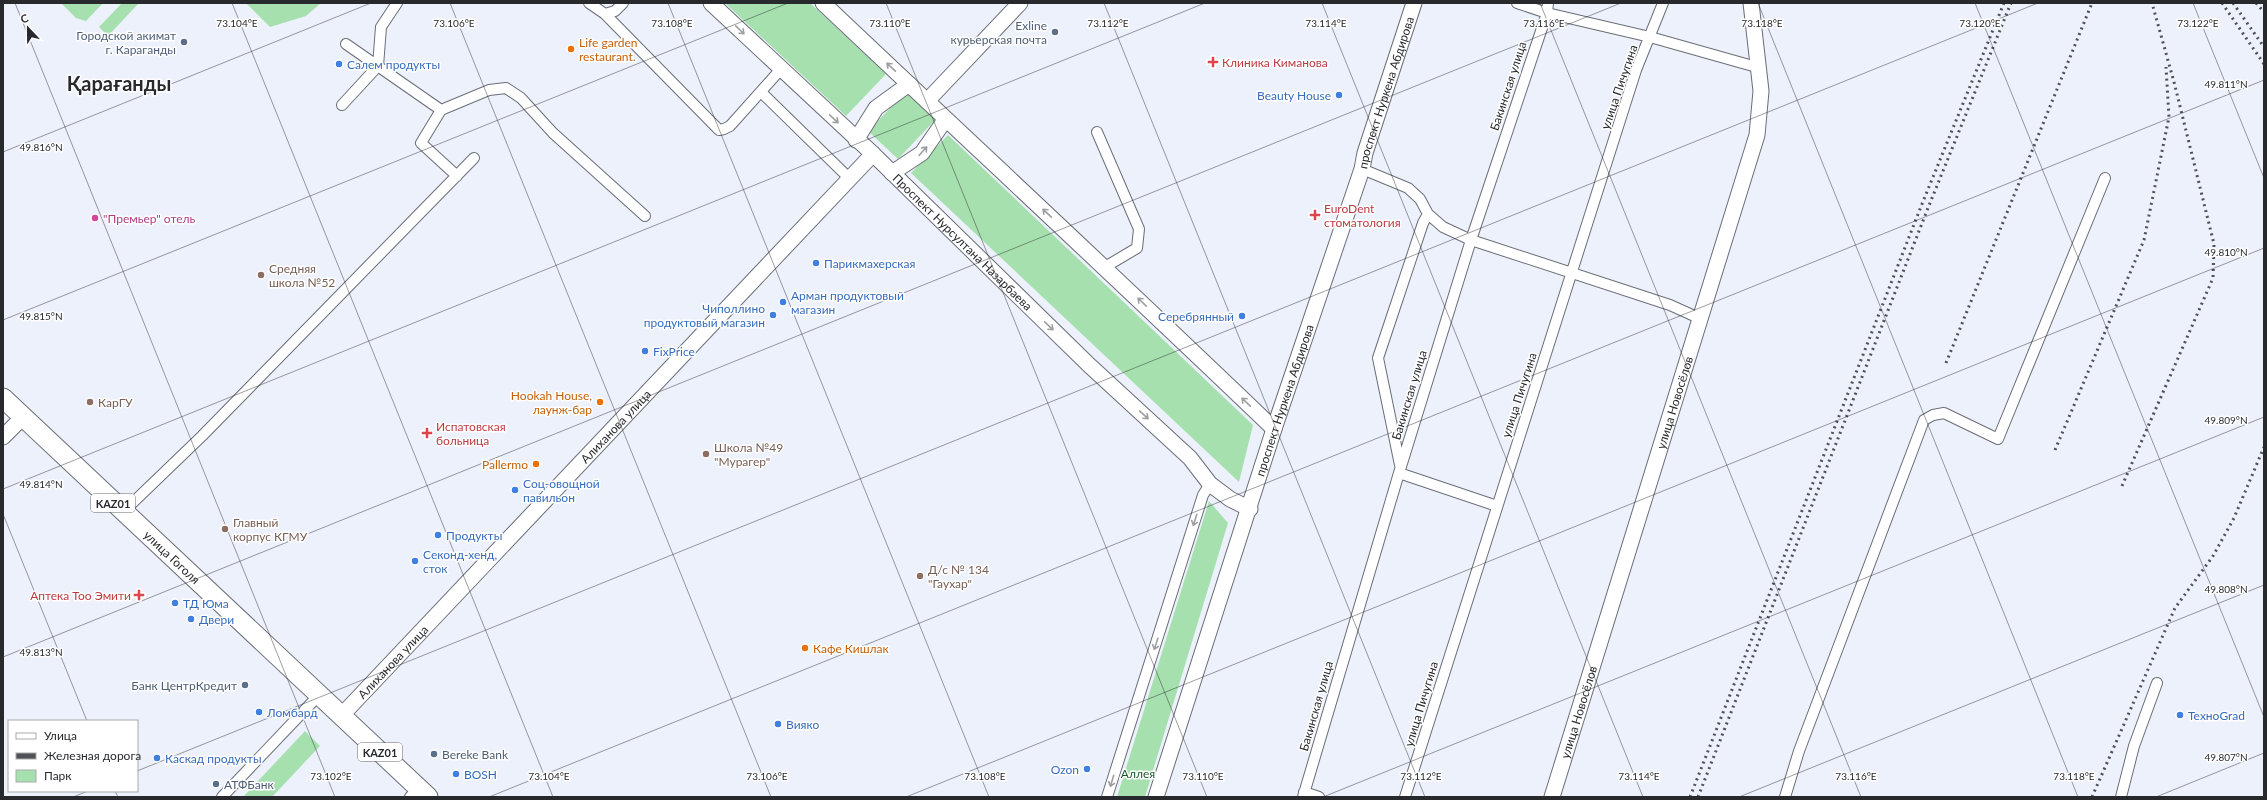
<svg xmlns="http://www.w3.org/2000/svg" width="2267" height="800" font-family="Lato,sans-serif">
<rect width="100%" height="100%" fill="#edf1fc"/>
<path fill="#a6e0ae" d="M61,3h42l-17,18 -10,-3z
M122,3h17l-31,33 -9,-9z
M246,3h75l-15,13 -36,11z
M725,3h85l76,71 -40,42z
M906,92l29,28 -37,39 -30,-28z
M948,135l305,290 -14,57 -328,-309z
M1209,501l19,22 -83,274h-28z
M305,731l15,15 -48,51h-29z"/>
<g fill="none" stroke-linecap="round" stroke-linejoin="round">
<g stroke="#6a6e77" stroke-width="12">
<path id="street" d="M589,3l16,11 10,-3 8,-8
M1517,3l30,10 103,24 110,31
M605,14l114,116 5,-1 6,-3 51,-57
M346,44l95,66 -20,33 36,33
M761,92l89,87
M342,105l36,-39 3,-39 16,-24
M441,110l48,-20 17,-2 15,10 32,35 92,83
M1097,132l42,97 -2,19 -32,19
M1362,169l46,19 12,11 8,15 15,13 28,13 199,65 31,14
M1400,465l-22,-107 45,-135 5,-9
M1399,473l98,33
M123,512l79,-76 272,-278
M1304,792l15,5
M222,797l97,-102
M410,797l8,-9
M1107,797l96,-302 7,-11
M1303,797l96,-324 72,-233 76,-227 1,-10
M1405,797l231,-727 27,-67
M1785,797l14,-46 125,-331 9,-5 11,-2 54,26 107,-261
M2121,797l13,-51 23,-63"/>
</g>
<g stroke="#6a6e77" stroke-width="17">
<g id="secondary">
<path id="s1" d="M711,3l162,151 216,211 101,93 20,26 20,15 20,10"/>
<path d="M823,3c150,142 302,283 451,426"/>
<path d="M927,101l93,-98"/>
<path d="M856,140l20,-32 33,-24"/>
<path d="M892,173l30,-20 23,-33"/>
<path d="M3,437l20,-20"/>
<path id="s2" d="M341,716l532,-562"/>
<path id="s3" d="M1156,797l118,-368 88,-260 3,-16 49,-150"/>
<path id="s4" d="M1552,797l205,-662 4,-44 -10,-88"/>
</g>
</g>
<g stroke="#6a6e77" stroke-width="21">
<g id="highway">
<path id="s5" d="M3,398l425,399"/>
</g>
</g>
<use href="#street" stroke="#fff" stroke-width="10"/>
<use href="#secondary" stroke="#fff" stroke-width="15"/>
<use href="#highway" stroke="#fff" stroke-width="19"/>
<path stroke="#4f5156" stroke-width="3" stroke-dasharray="2 4" stroke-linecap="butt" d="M2222,3l42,61
M2233,3l31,44
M2256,3l8,9
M1946,363l146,-360
M2055,450l89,-210 25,-123 -3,-50
M2122,486l91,-208 1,-34 -40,-162 -22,-79
M1690,797l232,-593 82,-201
M1698,797l230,-589 83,-205
M2092,797l83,-189 38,-52 21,-38 30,-71"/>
</g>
<defs><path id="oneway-shaft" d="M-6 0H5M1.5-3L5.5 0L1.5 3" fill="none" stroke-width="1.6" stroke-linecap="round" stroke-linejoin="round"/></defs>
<g stroke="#9e9fa0">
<use href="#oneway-shaft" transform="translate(740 30) rotate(44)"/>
<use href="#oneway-shaft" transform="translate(891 67) rotate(-137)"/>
<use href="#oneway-shaft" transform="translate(834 119) rotate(43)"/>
<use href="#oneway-shaft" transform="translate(923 151) rotate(-48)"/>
<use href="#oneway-shaft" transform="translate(1047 213) rotate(-137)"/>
<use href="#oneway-shaft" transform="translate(1142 302) rotate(-136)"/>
<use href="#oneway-shaft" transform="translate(1049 326) rotate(44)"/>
<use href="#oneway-shaft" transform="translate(1246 402) rotate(-136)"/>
<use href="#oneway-shaft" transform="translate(1144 415) rotate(43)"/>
<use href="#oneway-shaft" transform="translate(1195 520) rotate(108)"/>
<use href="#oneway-shaft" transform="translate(1156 644) rotate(108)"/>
<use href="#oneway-shaft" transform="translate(1112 781) rotate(107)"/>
</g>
<path fill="none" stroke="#28292d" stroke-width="1" stroke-opacity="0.45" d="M15,3l320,794M232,3l321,794M450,3l321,794M668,3l321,794M886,3l321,794M1104,3l321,794M1322,3l321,794M1540,3l321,794M1758,3l320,794M1975,3l289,714M2193,3l71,175M3,152l368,-149M3,320l785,-317M3,489l1202,-486M3,514l84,207M3,657l1618,-654M137,771l1901,-768M115,791l3,6M73,797l15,-6M489,797l1775,-717M906,797l1358,-549M1323,797l941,-380M1739,797l525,-212M2156,797l108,-44"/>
<g fill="#5c6f8a" stroke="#fff" stroke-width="1.5">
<circle cx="1055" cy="32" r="4"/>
<circle cx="184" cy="42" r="4"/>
<circle cx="245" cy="685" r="4"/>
<circle cx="434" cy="754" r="4"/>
<circle cx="216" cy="784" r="4"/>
</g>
<g fill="#e8710a" stroke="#fff" stroke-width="1.5">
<circle cx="571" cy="49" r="4"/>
<circle cx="600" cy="402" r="4"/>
<circle cx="536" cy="464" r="4"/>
<circle cx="805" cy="648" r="4"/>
</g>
<g fill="#e0444e" stroke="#fff" stroke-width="1.5">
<path d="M1211 56h4v4h4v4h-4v4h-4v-4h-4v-4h4z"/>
<path d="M1313 209h4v4h4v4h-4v4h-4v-4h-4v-4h4z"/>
<path d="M425 427h4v4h4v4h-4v4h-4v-4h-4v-4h4z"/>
<path d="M137 589h4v4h4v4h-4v4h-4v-4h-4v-4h4z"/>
</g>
<g fill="#3f7fe0" stroke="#fff" stroke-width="1.5">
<circle cx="339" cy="64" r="4"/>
<circle cx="1339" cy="95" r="4"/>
<circle cx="816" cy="263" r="4"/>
<circle cx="783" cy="302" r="4"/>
<circle cx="773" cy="315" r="4"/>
<circle cx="1242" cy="316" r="4"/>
<circle cx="645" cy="351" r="4"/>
<circle cx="515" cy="490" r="4"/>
<circle cx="438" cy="535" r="4"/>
<circle cx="415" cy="561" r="4"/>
<circle cx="175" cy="603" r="4"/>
<circle cx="191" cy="619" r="4"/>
<circle cx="259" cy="712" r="4"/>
<circle cx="2180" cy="715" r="4"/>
<circle cx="778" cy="724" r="4"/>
<circle cx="157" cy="758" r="4"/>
<circle cx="1087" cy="769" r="4"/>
<circle cx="456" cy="774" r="4"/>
</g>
<circle fill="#d1479c" stroke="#fff" stroke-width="1.5" cx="95" cy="218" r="4"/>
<g fill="#8d6e63" stroke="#fff" stroke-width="1.5">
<circle cx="261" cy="275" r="4"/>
<circle cx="90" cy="402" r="4"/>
<circle cx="706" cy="454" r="4"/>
<circle cx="225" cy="529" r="4"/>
<circle cx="920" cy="576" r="4"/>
</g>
<g text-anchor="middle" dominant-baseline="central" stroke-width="3" stroke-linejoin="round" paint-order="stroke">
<g fill="#fff" stroke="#68696c" stroke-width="1">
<rect x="91" y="494" width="44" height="18" rx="3"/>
<rect x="358" y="743" width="44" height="18" rx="3"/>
</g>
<g font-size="11" font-weight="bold" fill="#28292d">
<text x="113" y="503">KАZ01</text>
<text x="380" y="752">KАZ01</text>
</g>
<g font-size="12" fill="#4e5e75" stroke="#fff" text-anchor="end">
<text x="1047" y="25">Exline<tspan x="1047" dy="14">курьерская почта</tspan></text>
<text x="176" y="35">Городской акимат<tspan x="176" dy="14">г. Караганды</tspan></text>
<text x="237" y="685">Банк ЦентрКредит</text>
<text x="442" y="754" text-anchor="start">Bereke Bank</text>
<text x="224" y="784" text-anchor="start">АТФБанк</text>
</g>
<g font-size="12" fill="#c56008" stroke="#fff" text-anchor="start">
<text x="579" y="42">Life garden<tspan x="579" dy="14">restaurant.</tspan></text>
<text x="592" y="395" text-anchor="end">Hookah House,<tspan x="592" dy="14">лаунж-бар</tspan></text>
<text x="528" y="464" text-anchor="end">Pallermo</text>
<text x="813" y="648">Кафе Кишлак</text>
</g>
<g font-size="12" fill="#be3a42" stroke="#fff" text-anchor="start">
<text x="1222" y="62">Клиника Киманова</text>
<text x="1324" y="208">EuroDent<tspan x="1324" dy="14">стоматология</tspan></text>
<text x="436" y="426">Испатовская<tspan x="436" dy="14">больница</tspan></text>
<text x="131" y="595" text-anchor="end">Аптека Тоо Эмити</text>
</g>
<g font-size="12" fill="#366cbe" stroke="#fff" text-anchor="start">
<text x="347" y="64">Салем продукты</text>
<text x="1331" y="95" text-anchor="end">Beauty House</text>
<text x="824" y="263">Парикмахерская</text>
<text x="791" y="295">Арман продуктовый<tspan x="791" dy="14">магазин</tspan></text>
<text x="765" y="308" text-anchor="end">Чиполлино<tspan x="765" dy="14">продуктовый магазин</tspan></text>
<text x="1234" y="316" text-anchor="end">Серебрянный</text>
<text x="653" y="351">FixPrice</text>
<text x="523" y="483">Соц-овощной<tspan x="523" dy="14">павильон</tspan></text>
<text x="446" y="535">Продукты</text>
<text x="423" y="554">Секонд-хенд,<tspan x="423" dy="14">сток</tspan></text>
<text x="183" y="603">ТД Юма</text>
<text x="199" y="619">Двери</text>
<text x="267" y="712">Ломбард</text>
<text x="2188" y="715">ТехноGrad</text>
<text x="786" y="724">Вияко</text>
<text x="165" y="758">Каскад продукты</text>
<text x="1079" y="769" text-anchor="end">Ozon</text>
<text x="464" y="774">BOSH</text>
</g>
<g font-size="12" fill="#28292d" stroke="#fff">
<text transform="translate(1508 86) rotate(-72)">Бакинская улица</text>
<text transform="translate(1619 87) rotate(-71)">улица Пичугина</text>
<text stroke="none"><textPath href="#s3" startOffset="741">проспект Нуркена Абдирова</textPath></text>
<text stroke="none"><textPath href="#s1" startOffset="347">Проспект Нурсултана Назарбаева</textPath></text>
<text transform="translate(1409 395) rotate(-73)">Бакинская улица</text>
<text transform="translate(1519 395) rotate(-72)">улица Пичугина</text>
<text stroke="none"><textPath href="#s3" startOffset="417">проспект Нуркена Абдирова</textPath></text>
<text stroke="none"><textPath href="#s4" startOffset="413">улица Новосёлов</textPath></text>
<text stroke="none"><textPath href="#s2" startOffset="399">Алиханова улица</textPath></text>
<text stroke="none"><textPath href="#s5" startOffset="232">улица Гоголя</textPath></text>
<text stroke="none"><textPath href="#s2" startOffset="75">Алиханова улица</textPath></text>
<text transform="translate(1421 704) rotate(-73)">улица Пичугина</text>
<text transform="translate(1316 706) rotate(-74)">Бакинская улица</text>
<text stroke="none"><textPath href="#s4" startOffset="89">улица Новосёлов</textPath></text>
</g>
<g font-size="12" fill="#b23c85" stroke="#fff" text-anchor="start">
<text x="103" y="218">"Премьер" отель</text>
</g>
<g font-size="12" fill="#785e54" stroke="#fff" text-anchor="start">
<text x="269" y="268">Средняя<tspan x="269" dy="14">школа №52</tspan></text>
<text x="98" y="402">КарГУ</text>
<text x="714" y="447">Школа №49<tspan x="714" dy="14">"Мурагер"</tspan></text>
<text x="233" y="522">Главный<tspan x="233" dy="14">корпус КГМУ</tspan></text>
<text x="928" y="569">Д/с № 134<tspan x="928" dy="14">"Гаухар"</tspan></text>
</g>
<g font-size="12" fill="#1f572c" stroke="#fff">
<text x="1138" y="773">Аллея</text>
</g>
<g font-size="20" font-weight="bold" fill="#28292d" stroke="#fff">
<text x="119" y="83">Қарағанды</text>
</g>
</g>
<g font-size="10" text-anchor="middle" fill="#28292d" stroke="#fff" stroke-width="3" stroke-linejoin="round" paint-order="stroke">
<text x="237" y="27">73.104°E</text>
<text x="454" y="27">73.106°E</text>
<text x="672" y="27">73.108°E</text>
<text x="890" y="27">73.110°E</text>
<text x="1108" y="27">73.112°E</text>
<text x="1326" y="27">73.114°E</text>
<text x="1544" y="27">73.116°E</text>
<text x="1762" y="27">73.118°E</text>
<text x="1980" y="27">73.120°E</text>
<text x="2198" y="27">73.122°E</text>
<text x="2226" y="88">49.811°N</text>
<text x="41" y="151">49.816°N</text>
<text x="2226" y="256">49.810°N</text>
<text x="41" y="320">49.815°N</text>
<text x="2226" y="424">49.809°N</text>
<text x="41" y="488">49.814°N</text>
<text x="2226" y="593">49.808°N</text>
<text x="41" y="656">49.813°N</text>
<text x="2226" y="761">49.807°N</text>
<text x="331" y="780">73.102°E</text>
<text x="549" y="780">73.104°E</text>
<text x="767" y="780">73.106°E</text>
<text x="985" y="780">73.108°E</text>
<text x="1203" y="780">73.110°E</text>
<text x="1421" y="780">73.112°E</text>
<text x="1639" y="780">73.114°E</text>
<text x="1856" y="780">73.116°E</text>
<text x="2074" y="780">73.118°E</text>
</g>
<rect width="2267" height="800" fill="none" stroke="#28292d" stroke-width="8"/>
<rect x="8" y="720" width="130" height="72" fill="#ffffff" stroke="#a9a9ab"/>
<rect x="16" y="733" width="20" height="6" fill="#ffffff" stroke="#a9a9ab"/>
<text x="44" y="740" font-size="12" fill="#28292d">Улица</text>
<rect x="16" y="753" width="20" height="6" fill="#4f5156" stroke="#a9a9ab"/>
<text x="44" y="760" font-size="12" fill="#28292d">Железная дорога</text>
<rect x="16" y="770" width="20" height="12" fill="#a6e0ae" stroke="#a9a9ab"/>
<text x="44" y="780" font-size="12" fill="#28292d">Парк</text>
<g transform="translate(28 28) rotate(338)" stroke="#ffffff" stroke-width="3" paint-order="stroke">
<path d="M0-3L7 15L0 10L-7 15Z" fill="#28292d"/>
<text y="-6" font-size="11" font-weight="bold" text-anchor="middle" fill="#28292d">С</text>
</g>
</svg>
